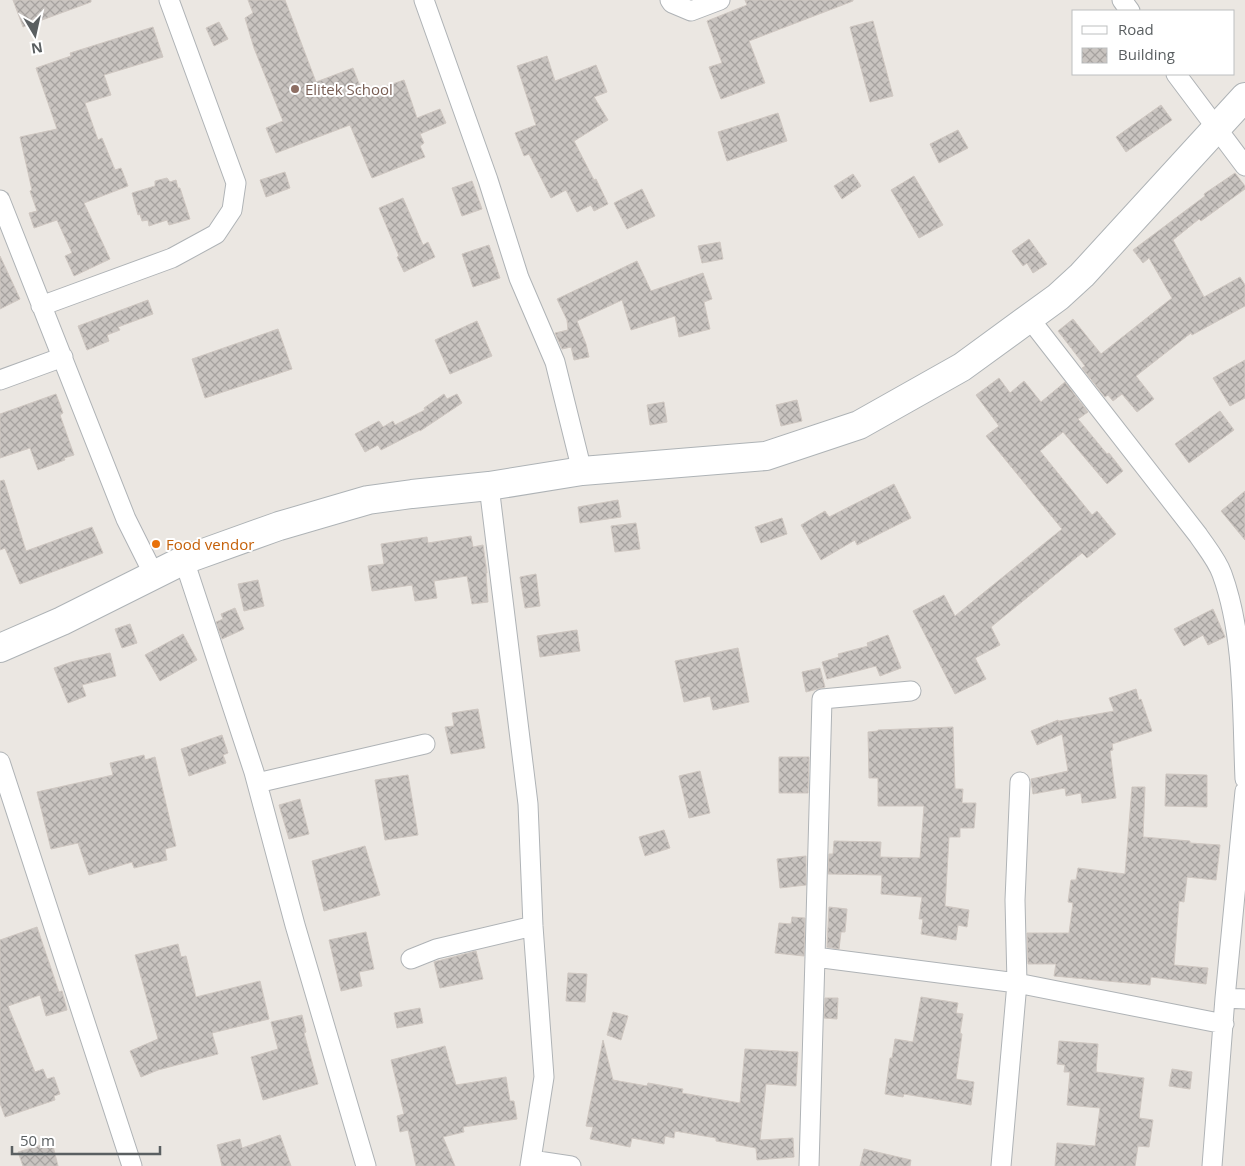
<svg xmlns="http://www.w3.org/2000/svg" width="1245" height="1166" font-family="'Open Sans',sans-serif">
<defs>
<pattern id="building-cross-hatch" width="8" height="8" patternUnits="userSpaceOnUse" patternTransform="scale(1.25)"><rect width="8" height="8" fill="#c9c4c0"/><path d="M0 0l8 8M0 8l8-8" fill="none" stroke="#a6a29f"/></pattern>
</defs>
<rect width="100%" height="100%" fill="#ebe7e2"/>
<path fill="url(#building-cross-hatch)" stroke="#cfc7c1" d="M13,0h78v2l-68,25z
M248,0h37l31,82 37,-14 10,26 41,-14 13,38 23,-9 6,14 -26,11 4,9 -4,3 5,11 -53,21 -22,-53 -74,28 -10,-25 17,-7 -29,-73 -9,-30 8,-5z
M745,0h108v1l-104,40 16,42 -44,16 -12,-32 13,-4 -15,-42 40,-16z
M873,21l20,75 -23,6 -20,-75z
M219,22l9,17 -14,7 -8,-18z
M153,27l10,30 -59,18 7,20 -26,8 13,37 4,-2 13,32 6,-2 7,18 -44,17 26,56 -36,17 -9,-20 7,-3 -15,-33 -23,8 -5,-15 8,-2 -7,-20 2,-1 -12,-53 37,-8 -21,-61 35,-12 -1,-3z
M547,56l8,25 41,-16 11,27 -13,5 14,23 -34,21 20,39 2,-1 12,25 -14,7 -3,-6 -14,7 -11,-22 -15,8 -22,-44 -5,2 -9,-23 21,-8 -19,-59z
M1161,105l11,15 -46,32 -10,-15z
M778,113l9,28 -60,20 -9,-29z
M958,130l10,18 -29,15 -9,-19z
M285,172l5,16 -24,9 -6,-17z
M1235,173l10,13v3l-44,32 -2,-2 -26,21 31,57 36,-20 5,8v21l-53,29 -1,-2 -55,43 18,23 -17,13 -15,-18 -9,7 -5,-6 -3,2 -23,-29 3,-2 -27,-35 15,-12 28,35 71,-56 -23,-40 -6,5 -10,-13 72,-54 -1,-2z
M853,174l8,12 -19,13 -8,-13z
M914,176l29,49 -24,13 -28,-48z
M167,178l3,4 6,-2 2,8h2l10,31 -21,6 -2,-5 -18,6 -1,-6 -6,1 -2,-7 -2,1 -6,-22 23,-7v-5z
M472,181l10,28 -20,7 -10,-28z
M642,189l13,27 -28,13 -13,-26z
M403,198l20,47 5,-3 7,15 -31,15 -7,-15 2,-1 -20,-48z
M1029,239l18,25 -14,9 -6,-10 -4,3 -11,-15z
M720,242l3,17 -21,4 -4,-17z
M489,245l11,33 -27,9 -11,-33z
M0,256l20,43 -20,10z
M637,261l14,30 52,-18 9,26 -8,3 6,27 -31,8 -4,-21 -44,14 -9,-30 -45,21 9,23 3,13 -15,3 -3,-13 -9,2 -7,-16 13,-3 -1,-10 -10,-21z
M148,300l5,14 -35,13 2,3 -13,5 2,6 -22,9 -9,-24z
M477,321l15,35 -42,18 -15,-34z
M278,329l14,40 -87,29 -13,-39z
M1245,360v38l-15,8 -17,-28z
M999,378l11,15 14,-12 17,21 24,-20 23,30 -10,7 29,35 2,-1 14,18 -16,13 -44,-52 -23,19 52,64 5,-4 19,23 -29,24 -5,-5 -91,74 9,18 -25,13 11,21 -31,15 -42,-83 31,-16 11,21 107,-87 -76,-93 13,-10 -23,-31z
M56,394l7,19 -3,2 14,40 -10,3 1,2 -27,10 -8,-22 -30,10v-44z
M444,394l3,5 10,-5 5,9 -42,28v-1l-39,20 -3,-5 -13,7 -10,-18 24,-13 4,6 10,-6 2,4 30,-15 -1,-2z
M797,400l5,21 -21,5 -5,-21z
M664,402l3,20 -17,3 -3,-20z
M1220,411l14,19 -45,33 -14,-19z
M4,480l22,71 66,-24 11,26 -83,31 -15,-36 -5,2v-69z
M894,484l17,34 -54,27 -2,-5 -34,20 -20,-35 24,-14 4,6z
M1245,491v49l-24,-29z
M618,500l3,17 -41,6 -2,-16z
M782,518l5,16 -26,9 -6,-16z
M636,523l4,26 -25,3 -4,-26z
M471,536l2,11 10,-2 4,28h-1l2,29 -16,2 -5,-28 -33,5 3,17 -22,3 -3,-16 -40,6 -4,-25 16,-2 -3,-20 46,-7 1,6z
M536,574l4,32 -15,2 -5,-31z
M258,580l6,26 -20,5 -6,-27z
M235,608l9,21 -22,10 -6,-17 7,-3 -2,-5z
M1213,609l12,28 -17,8 -5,-10 -19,11 -10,-17z
M130,624l7,19 -15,5 -7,-19z
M577,630l3,21 -40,6 -3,-21z
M183,634l14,26 -37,21 -15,-26z
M888,635l13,33 -21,8 -4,-10 -49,13 -5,-17 17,-5 -1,-3 30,-8 -1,-3z
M738,648l11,54 -36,8 -3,-14 -26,6 -9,-41z
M110,653l6,23 -34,9 4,11 -18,7 -14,-35 17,-6z
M820,668l5,19 -19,5 -4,-20z
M1136,689l3,11 2,-1 11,32 -40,13 1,6 -3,1 6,47 -34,5 -1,-10 -15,3 -1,-8 -32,6 -2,-15 37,-8 -6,-37 -25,11 -6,-14 27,-11 2,4 -1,-3 55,-10 -5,-13z
M478,709l7,39 -34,6 -6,-27 9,-1 -2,-13z
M953,727l2,62h8l-1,14h14l-2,25h-14v9h-11l-4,69 24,4 -2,17 -9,-2 -2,15 -35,-6 2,-15h-4l3,-22 -41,-3 1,-19 -54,-1 1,-20h4l1,-13 47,1 -1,15 40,1 4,-52h-46v-28h-9l-1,-46 10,-1v-1z
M222,735l6,18 -5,2 3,8 -37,13 -8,-27z
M144,755l1,5 10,-3 21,89 -11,3 2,11 -33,8 -2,-6 -43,13 -11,-32 -27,6 -14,-57 76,-17 -3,-12z
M779,757h30l-1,36h-29z
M700,771l10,42 -21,5 -10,-42z
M1166,774l41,1v32l-42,-1z
M408,775l10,60 -33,5 -10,-60z
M1132,787h13l-2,50 47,4v2l30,2 -4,35 -29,-3 -3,25 -5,-1 -5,64 34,3 -2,16 -55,-7 -1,8 -96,-9 2,-12h-28l-1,-31h42l4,-30 -5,-1 3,-22h5l2,-12 47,6z
M300,799l9,35 -20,5 -10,-34z
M664,830l6,18 -25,8 -6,-19z
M365,846l15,49 -56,16 -12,-50z
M806,856v29l-26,3 -3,-29z
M829,907l18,2 -2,23h-4l-2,17 -12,-2z
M792,917l13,1 -1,38 -29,-3 4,-30 12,1z
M37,927l22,65 3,-1 5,19 -21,6 -6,-21 -32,11 27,66 8,-3 4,10 7,-2 6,17 -6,2 1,4 -50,17 -5,-14v-163z
M366,932l8,37 -15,3 3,14 -21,5 -12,-51z
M178,944l3,13 5,-1 10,41 64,-16 9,38 -57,14 6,21 -60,16 -17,7 -11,-26 28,-12 -23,-84z
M476,951l7,28 -43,9 -6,-26z
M568,973l19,1 -2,28 -19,-1z
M921,997l37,6 -2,10 7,1 -3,19 2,1 -6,45 18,3 -3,23 -67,-11 -1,3 -18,-3 5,-36h2l3,-19 18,3z
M825,998h13l-1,21 -13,-1z
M420,1008l3,15 -26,5 -3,-15z
M613,1012l15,4 -7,24 -14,-5z
M302,1015l4,17 -2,1 14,51 -55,16 -12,-43 27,-8 -7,-27z
M603,1040l10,40 34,6 1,-3 35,6 -1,4 58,10 5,-54 53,3 -2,34 -30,-2 -6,56 33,-2 1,19 -37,3 -1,-12 -40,-7v-3l-41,-7 -1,7 -9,-2 -1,8 -32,-6 -2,9 -40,-8 3,-12 -7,-1z
M1059,1041l39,3 -2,28 48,6 -5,40 14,2 -4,27 -11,-1 -3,20h-80l2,-23 38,3 5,-38 -33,-3 3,-33h-6l1,-7 -8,-1z
M445,1046l11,39 50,-8 4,24h4l3,18 -54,8 1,5 -21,5 12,29h-39l-8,-36 -8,2 -3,-16 7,-2 -13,-54z
M1172,1069l20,3 -2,17 -21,-3z
M280,1135l11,31h-69l-5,-21 23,-6 2,9z
M52,1142l6,24h-35l-5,-14z
M864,1149l47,11 -1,6h-50z"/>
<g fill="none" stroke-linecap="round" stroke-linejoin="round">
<g stroke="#afb3b6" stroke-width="21">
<path id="minor" d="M424,0l64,180 31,98 36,84 27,109
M670,0l2,3 19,8 29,-11
M1122,0l8,11
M1176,74l69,92
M0,200l126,319 28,56
M41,306l131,-48 44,-24 16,-24 4,-27 -67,-183
M1029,318l169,217c8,12 19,25 24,39 23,63 20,139 23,205
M0,380l63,-23
M489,486l39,318 5,122 11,151 -14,89
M184,560l70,212 41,153 71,241
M911,691l-89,8 -7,258 202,26 207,41
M0,762l132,404
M257,783l168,-39
M411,959l25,-10 97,-23
M1225,998l20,1
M531,1160l40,6
M809,1166l6,-209
M1001,1166l16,-183 -2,-83 5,-118
M1212,1166l13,-168 20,-207"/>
</g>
<g stroke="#aeb3b6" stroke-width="30">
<path id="secondary" d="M0,648l62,-27 122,-61 95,-34 89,-26 44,-6 77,-8 93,-15 184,-15 93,-31 103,-58 96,-70 24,-22 163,-178"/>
</g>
<use href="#minor" stroke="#fff" stroke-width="19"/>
<use href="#secondary" stroke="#fff" stroke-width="28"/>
</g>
<circle fill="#8d6e63" stroke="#fff" stroke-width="2" cx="295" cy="89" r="5"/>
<circle fill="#e8710a" stroke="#fff" stroke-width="2" cx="156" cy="544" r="5"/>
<g text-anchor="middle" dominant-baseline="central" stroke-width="4" stroke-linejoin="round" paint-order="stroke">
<g font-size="15" fill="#785e54" stroke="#fff" text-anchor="start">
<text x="305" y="89">Elitek School</text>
</g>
<g font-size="15" fill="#c56008" stroke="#fff" text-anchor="start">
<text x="166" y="544">Food vendor</text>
</g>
</g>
<rect x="1072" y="10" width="162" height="65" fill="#ffffff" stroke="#bdbfc0"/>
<rect x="1082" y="26" width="25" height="8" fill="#ffffff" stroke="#bdbfc0"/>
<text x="1118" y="35" font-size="15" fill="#5a5f61">Road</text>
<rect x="1082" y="48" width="25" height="15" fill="url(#building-cross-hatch)" stroke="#bdbfc0"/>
<text x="1118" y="60" font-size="15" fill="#5a5f61">Building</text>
<g transform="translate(35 35) rotate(171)" stroke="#ffffff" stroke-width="4" paint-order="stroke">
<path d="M0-4L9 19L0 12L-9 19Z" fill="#5a5f61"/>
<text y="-8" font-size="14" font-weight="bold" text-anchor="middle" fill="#5a5f61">N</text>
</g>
<path d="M12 1146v8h148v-8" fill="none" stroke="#5a5f61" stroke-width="2.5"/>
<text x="20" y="1146" font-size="15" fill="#5a5f61" stroke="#ffffff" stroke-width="4" paint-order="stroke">50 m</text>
</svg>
